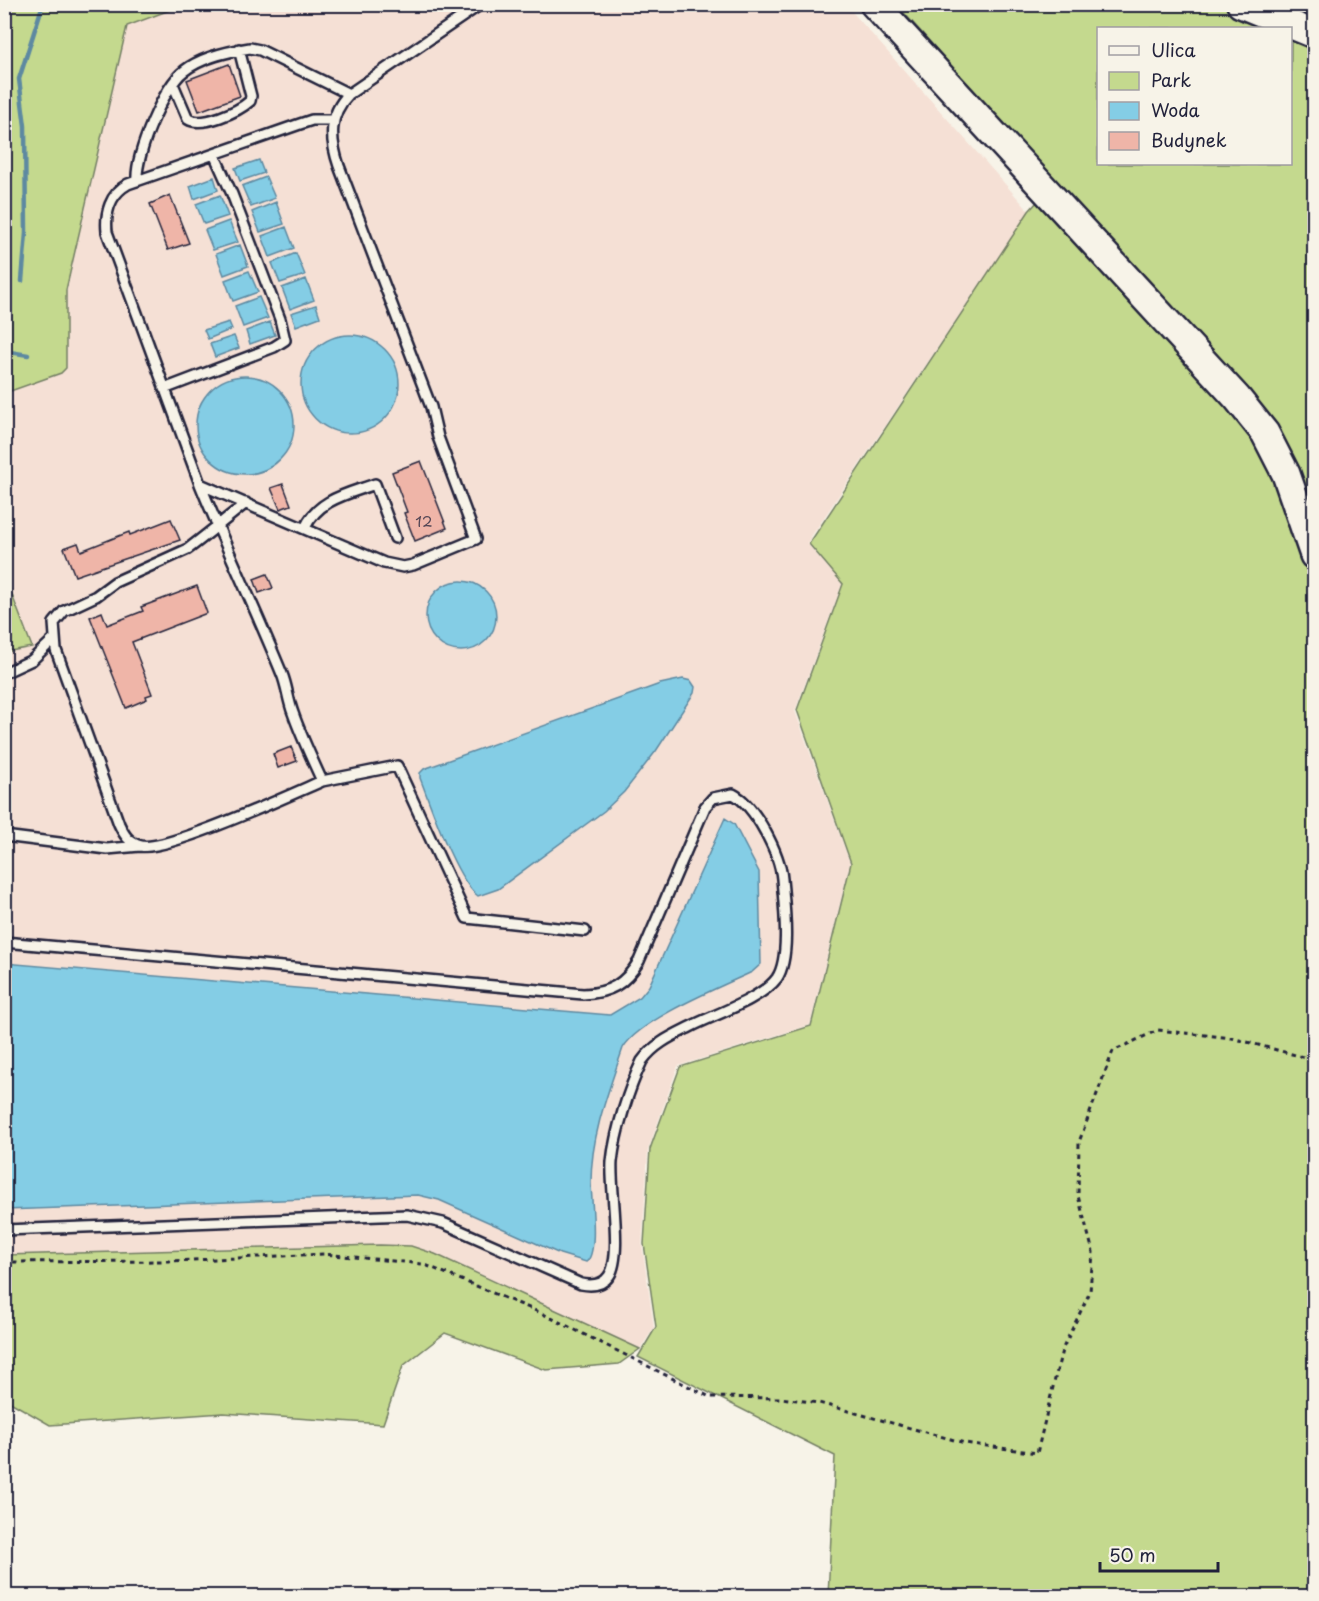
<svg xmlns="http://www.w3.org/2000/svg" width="1319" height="1601" font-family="'Playpen Sans',sans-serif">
<rect width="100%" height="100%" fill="#f7f3e8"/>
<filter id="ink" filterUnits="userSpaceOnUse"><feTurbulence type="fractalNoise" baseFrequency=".0167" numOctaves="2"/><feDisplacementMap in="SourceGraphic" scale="12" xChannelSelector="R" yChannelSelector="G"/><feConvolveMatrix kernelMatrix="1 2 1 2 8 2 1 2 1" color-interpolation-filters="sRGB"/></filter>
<g filter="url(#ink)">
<path fill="#f5e0d5" d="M193,4l653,1 183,206 -222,332 35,41 -47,127 55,152 -40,162 -132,41 -30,84 -6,94 12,84 -14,21 -205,-95 -55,-9 -375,10 -1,-603 28,-5 -27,-73v-181l56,-20 5,-5v-77l61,-265 56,-21 4,2z"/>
<path fill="#c4d98e" stroke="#737e64" stroke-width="1.5" d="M4,5h179l-56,21 -61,264v78l-5,5 -56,20z
M897,5h324l59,23h-182v136h192l1,-131 23,10v1553h-486l7,-140 -197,-99 18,-30 -12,-83 6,-95 30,-82 131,-41 40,-163 -54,-153 46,-126 -34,-40 220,-333 26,-29z
M4,574l28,73 -27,5z
M380,1245l31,1 24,8 205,95 -21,15 -73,6 -101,-37 -42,33 -20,58 -160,-11 -173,12 -45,-26v-144z"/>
<path fill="#84cde5" stroke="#5d89a1" stroke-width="1.5" d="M259,160l5,13 -24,8 -5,-13z
M214,177l4,13 -24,9 -4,-13z
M266,177l9,21 -24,9 -9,-21z
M220,195l8,21 -24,8 -8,-20z
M276,202l8,22 -24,8 -8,-20z
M229,221l9,21 -25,8 -8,-20z
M286,227l8,21 -24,9 -8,-21z
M240,245l8,21 -24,9 -8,-21z
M296,253l9,22 -25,8 -8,-20z
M249,271l9,21 -25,9 -8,-21z
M306,279l8,21 -24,9 -8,-21z
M259,297l9,21 -25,9 -8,-21z
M316,305l4,12 -24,9 -5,-13z
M229,322l3,7 -24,10 -4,-9z
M270,322l5,13 -25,9 -4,-13z
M301 384a49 49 0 1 1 98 0a49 49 0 1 1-98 0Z
M234,336l5,12 -24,9 -5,-13z
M196 425a49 49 0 1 1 98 0a49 49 0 1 1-98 0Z
M426 616a35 35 0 1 1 70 0a35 35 0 1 1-70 0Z
M683,679l8,2 4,6 -1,6 -38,58 -32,41 -20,19 -106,78 -20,7c-22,-16 -47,-90 -58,-118v-5l4,-4 236,-85z
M725,818l9,6 25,48 2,92 -9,8c-32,15 -113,48 -129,76 -15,44 -32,88 -32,134 0,16 8,72 -5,80l-26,-8 -121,-54 -21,-5 -413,15v-247l605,52 30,-18 9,-11z"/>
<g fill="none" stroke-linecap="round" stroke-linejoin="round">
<path stroke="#5d89a1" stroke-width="4.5" d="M22,281l4,-48 -1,-107 -6,-47 24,-75
M4,351l24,4"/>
</g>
<path fill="#efb5a8" stroke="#22223b" stroke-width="1.5" d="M229,64l11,32 -41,15 -12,-31z
M170,195l19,48 -21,7 -18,-46z
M421,461l26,67 -32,13 -11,-28 3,-1 -15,-40z
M283,484l8,21 -11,4 -9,-21z
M171,519l9,21 -105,36 -11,-28 14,-5 3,8 48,-19 1,3z
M267,574l6,14 -14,5 -5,-14z
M197,586l10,27 -75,29 20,52 -6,2 1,3 -21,9 -36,-91 12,-5 5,13 36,-14 -2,-4z
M291,747l6,14 -19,7 -5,-14z"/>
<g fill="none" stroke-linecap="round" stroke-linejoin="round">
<g stroke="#22223b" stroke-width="14">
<path id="lane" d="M173,84l15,35c14,9 51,-8 62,-18l1,-5 -12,-47
M333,120h-21l-12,4 -172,60c-18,10 -23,29 -21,48l93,252 184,79 19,4 10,-2 63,-26 -38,-102 -7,-30 -92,-241c-9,-26 -11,-51 10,-72l132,-90
M137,181c-2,-26 27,-95 47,-110 16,-13 46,-20 66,-23l10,2 89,44
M164,389l110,-42 11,-7 -5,-21 -48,-125 -18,-40
M200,484c26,64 56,126 82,190 5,12 6,26 11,39 8,23 19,46 29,68 -30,13 -156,71 -181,65 -12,-3 -17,-11 -22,-22l-63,-174 -2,-27 10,-12 32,-15 19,-14 73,-33c20,-15 39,-31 58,-46
M305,528c13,-29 43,-34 70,-44l20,54
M4,673l28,-13 21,-20
M322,781l75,-15 70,152 118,13
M4,836l103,13 33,-3
M4,942l579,52c27,-1 42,-10 56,-33l66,-154 8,-9 20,-4c22,11 47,60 49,85 2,25 9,78 -5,99 -15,21 -64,37 -87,49 -18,9 -36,17 -48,34 -13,27 -27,71 -30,101 -2,27 11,94 -3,114 -7,10 -18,10 -28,8l-138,-61 -36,-8 -403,15"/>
</g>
<g stroke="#22223b" stroke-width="32">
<path id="secondary" d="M874,4l363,394 28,35 21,41 28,81
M1241,4l73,30"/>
</g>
<path stroke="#22223b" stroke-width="3" stroke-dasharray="4.5 4.5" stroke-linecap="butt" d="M1311,576l3,10
M4,1262l167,-1 153,-7 99,10 118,49 169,84 71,1 38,5 146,40 72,10 25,-103 28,-58 3,-40 -15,-56 1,-54 34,-91 45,-21 74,8 82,22"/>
<use href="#lane" stroke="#f7f3e8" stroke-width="9"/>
<use href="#secondary" stroke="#f7f3e8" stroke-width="27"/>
</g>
</g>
<g text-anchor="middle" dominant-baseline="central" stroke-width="4.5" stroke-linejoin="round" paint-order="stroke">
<g font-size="15" fill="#554756">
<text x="424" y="520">12</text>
</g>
</g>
<rect width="1319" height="1601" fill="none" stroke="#f7f3e8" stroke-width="24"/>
<rect x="12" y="12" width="1295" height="1577" fill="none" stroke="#22223b" stroke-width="2" filter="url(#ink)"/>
<rect x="1097" y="27" width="195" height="138" fill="#f7f3e8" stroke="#a29fa3" stroke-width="1.5"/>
<rect x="1109" y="46" width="30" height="9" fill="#f7f3e8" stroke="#a29fa3" stroke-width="1.5"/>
<text x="1151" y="57" font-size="18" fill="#22223b">Ulica</text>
<rect x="1109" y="72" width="30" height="18" fill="#c4d98e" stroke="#a29fa3" stroke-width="1.5"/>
<text x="1151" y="87" font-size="18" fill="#22223b">Park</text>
<rect x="1109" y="102" width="30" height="18" fill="#84cde5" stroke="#a29fa3" stroke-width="1.5"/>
<text x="1151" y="117" font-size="18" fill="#22223b">Woda</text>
<rect x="1109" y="132" width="30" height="18" fill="#efb5a8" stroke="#a29fa3" stroke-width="1.5"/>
<text x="1151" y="147" font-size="18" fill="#22223b">Budynek</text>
<path d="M1100 1562v9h118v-9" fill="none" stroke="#22223b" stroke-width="3"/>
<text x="1109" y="1562" font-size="18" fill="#22223b" stroke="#f7f3e8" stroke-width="4.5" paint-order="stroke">50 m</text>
</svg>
